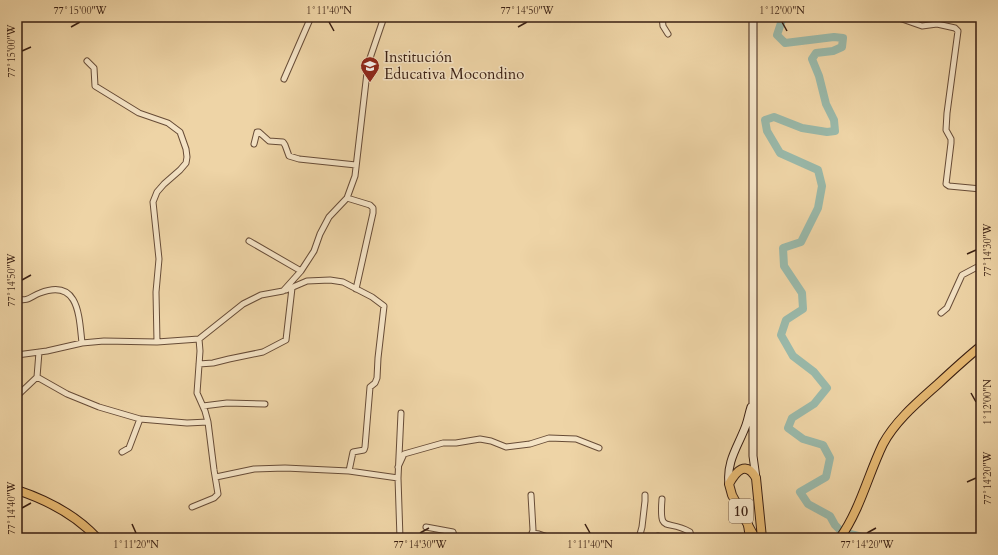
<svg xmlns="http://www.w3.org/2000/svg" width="998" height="555" font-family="Cardo,serif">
<rect width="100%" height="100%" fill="#eed4a6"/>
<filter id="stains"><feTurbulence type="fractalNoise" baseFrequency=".005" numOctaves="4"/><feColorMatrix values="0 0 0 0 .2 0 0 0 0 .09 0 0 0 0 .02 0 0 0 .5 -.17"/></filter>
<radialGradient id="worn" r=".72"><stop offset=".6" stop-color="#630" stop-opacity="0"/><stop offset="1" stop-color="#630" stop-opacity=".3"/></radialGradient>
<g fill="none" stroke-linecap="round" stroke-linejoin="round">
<path stroke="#99b8a9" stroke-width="8" d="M786,17l-4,3 -5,15 8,8 49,-6 9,1 -1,9 -9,4 -17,2 -4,6 7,17 7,28 8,16 1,11 -8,1 -25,-4 -28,-11 -9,3 2,11 13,22 38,17 4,16 -4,22 -17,34 -18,6 1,18 18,27 1,16 -17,11 -5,15 12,21 21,16 13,16 -13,16 -22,14 -4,10 15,11 20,6 7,13 -4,19 -26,15 8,12 22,12 5,9 7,7 24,6"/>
<g stroke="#674c37" stroke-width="7">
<path id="minor" d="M662,17l1,9 5,8
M903,17l-1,2 20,7 15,-2 18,4 3,3 -11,82 -1,17 5,9v4l-5,41 3,2 32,3
M87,61l7,7 1,18 44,27 29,10 12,9 6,17 1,8 -1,6 -6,7 -16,14 -7,8 -4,10 6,57 -3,33 1,50
M284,79l27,-62
M254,144l3,-12h2l10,9 14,1 2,3 4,11 10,3 57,6
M347,198l23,7 3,3v5l-17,76
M249,241l52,30
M286,290l21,-9 23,-1 13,2 29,15 12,9 -6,52 -1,20 -2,5 -5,4 -5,60 -1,3 -11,2 -4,19
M17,299c12,3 14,-3 23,-6 39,-15 39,23 42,50
M941,313l6,-5 15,-33 19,-10
M17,355l30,-4 35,-8 22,-2 53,1 42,-3 44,-35 18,-9 22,-4 18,-20 13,-20 6,-17 9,-17 18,-19 8,-22 13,-112 16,-47
M199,364l14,-1 16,-4 34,-7 23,-12 6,-52
M37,377l30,17 32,13 41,12 47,4 21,-1
M17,396l20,-19 2,-25
M203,406l24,-3 38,1
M122,452l7,-4 11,-29
M398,467l6,-13 39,-11h13l24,-4 11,2 15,6 24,-3 19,-6 27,1 23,9
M216,477l38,-8 31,-1 64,3 49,7
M662,499c-3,37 5,19 28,33l2,6
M192,507l22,-9 4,-4 -4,-24 -6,-48 -3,-11 -8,-18 3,-42 -1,-12
M426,527l27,5 2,6
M532,533l7,1 12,4
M400,538l-2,-60 3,-65
M531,538l2,-8 -2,-35
M639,538l3,-11 3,-26v-6
M658,538v-2"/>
</g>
<g stroke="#3a1f12" stroke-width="9">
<path id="secondary" d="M753,17v439l3,22
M729,484c-3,-23 10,-39 17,-59 2,-6 3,-12 5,-18"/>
</g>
<g stroke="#3a1f12" stroke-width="10">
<path id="primary" d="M755,538l-23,-43 -3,-11c7,-13 17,-24 27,-6l6,60"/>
</g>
<g stroke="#3a1f12" stroke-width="10">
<path id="trunk" d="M17,490c30,10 58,24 80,48
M748,525l2,13
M762,537l1,1
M840,538c20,-28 28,-63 43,-94 13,-24 35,-42 55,-60 14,-13 28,-26 43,-38"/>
</g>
<use href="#minor" stroke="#f4e3c5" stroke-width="5"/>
<use href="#secondary" stroke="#f4e3c5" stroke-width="7"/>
<use href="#primary" stroke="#e7ba73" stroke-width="8"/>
<use href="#trunk" stroke="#e7ba73" stroke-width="8"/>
</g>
<path fill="none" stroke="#3a1f12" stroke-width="1.5" d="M329,22l5,9M782,22l5,9M71,27l9,-5M518,27l9,-5M22,51l9,-4M967,254l9,-4M22,280l9,-5M971,393l5,9M967,482l9,-4M22,508l9,-5M132,524l4,9M585,524l5,9M420,533l9,-5M867,533l9,-5"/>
<defs>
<g id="school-pin" transform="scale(1)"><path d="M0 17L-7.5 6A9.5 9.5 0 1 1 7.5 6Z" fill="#8f2418" stroke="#f4e3c5"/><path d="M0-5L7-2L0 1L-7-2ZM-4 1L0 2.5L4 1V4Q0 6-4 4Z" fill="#fff"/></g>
</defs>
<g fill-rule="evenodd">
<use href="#school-pin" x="370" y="66"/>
</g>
<g text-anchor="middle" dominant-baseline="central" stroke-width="3" stroke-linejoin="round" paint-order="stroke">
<rect fill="#f4e3c5" stroke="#725a48" stroke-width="1" x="729" y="499" width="24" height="24" rx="3"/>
<g font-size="14" font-weight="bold" fill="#3a1f12">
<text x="741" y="511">10</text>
</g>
<g font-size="15" fill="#3a1f12" stroke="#f4e3c5" text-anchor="start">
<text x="384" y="57">Institución<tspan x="384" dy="17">Educativa Mocondino</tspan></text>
</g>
</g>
<rect width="998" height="555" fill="none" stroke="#eed4a6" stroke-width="44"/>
<rect x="22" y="22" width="954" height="511" fill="none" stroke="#3a1f12" stroke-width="1.5"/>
<g font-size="10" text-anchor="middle" fill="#3a1f12">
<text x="80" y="14">77°15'00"W</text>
<text x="329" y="14">1°11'40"N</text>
<text x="527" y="14">77°14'50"W</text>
<text x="782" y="14">1°12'00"N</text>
<text transform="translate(11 51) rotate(-90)" y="4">77°15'00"W</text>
<text transform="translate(987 250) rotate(-90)" y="4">77°14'30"W</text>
<text transform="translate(11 280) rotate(-90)" y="4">77°14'50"W</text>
<text transform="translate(987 402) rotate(-90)" y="4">1°12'00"N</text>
<text transform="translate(987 478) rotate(-90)" y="4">77°14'20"W</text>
<text transform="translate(11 508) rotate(-90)" y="4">77°14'40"W</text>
<text x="136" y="548">1°11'20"N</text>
<text x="420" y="548">77°14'30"W</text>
<text x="590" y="548">1°11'40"N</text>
<text x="867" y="548">77°14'20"W</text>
</g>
<rect width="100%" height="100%" filter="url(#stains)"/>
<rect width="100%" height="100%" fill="url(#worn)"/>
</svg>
